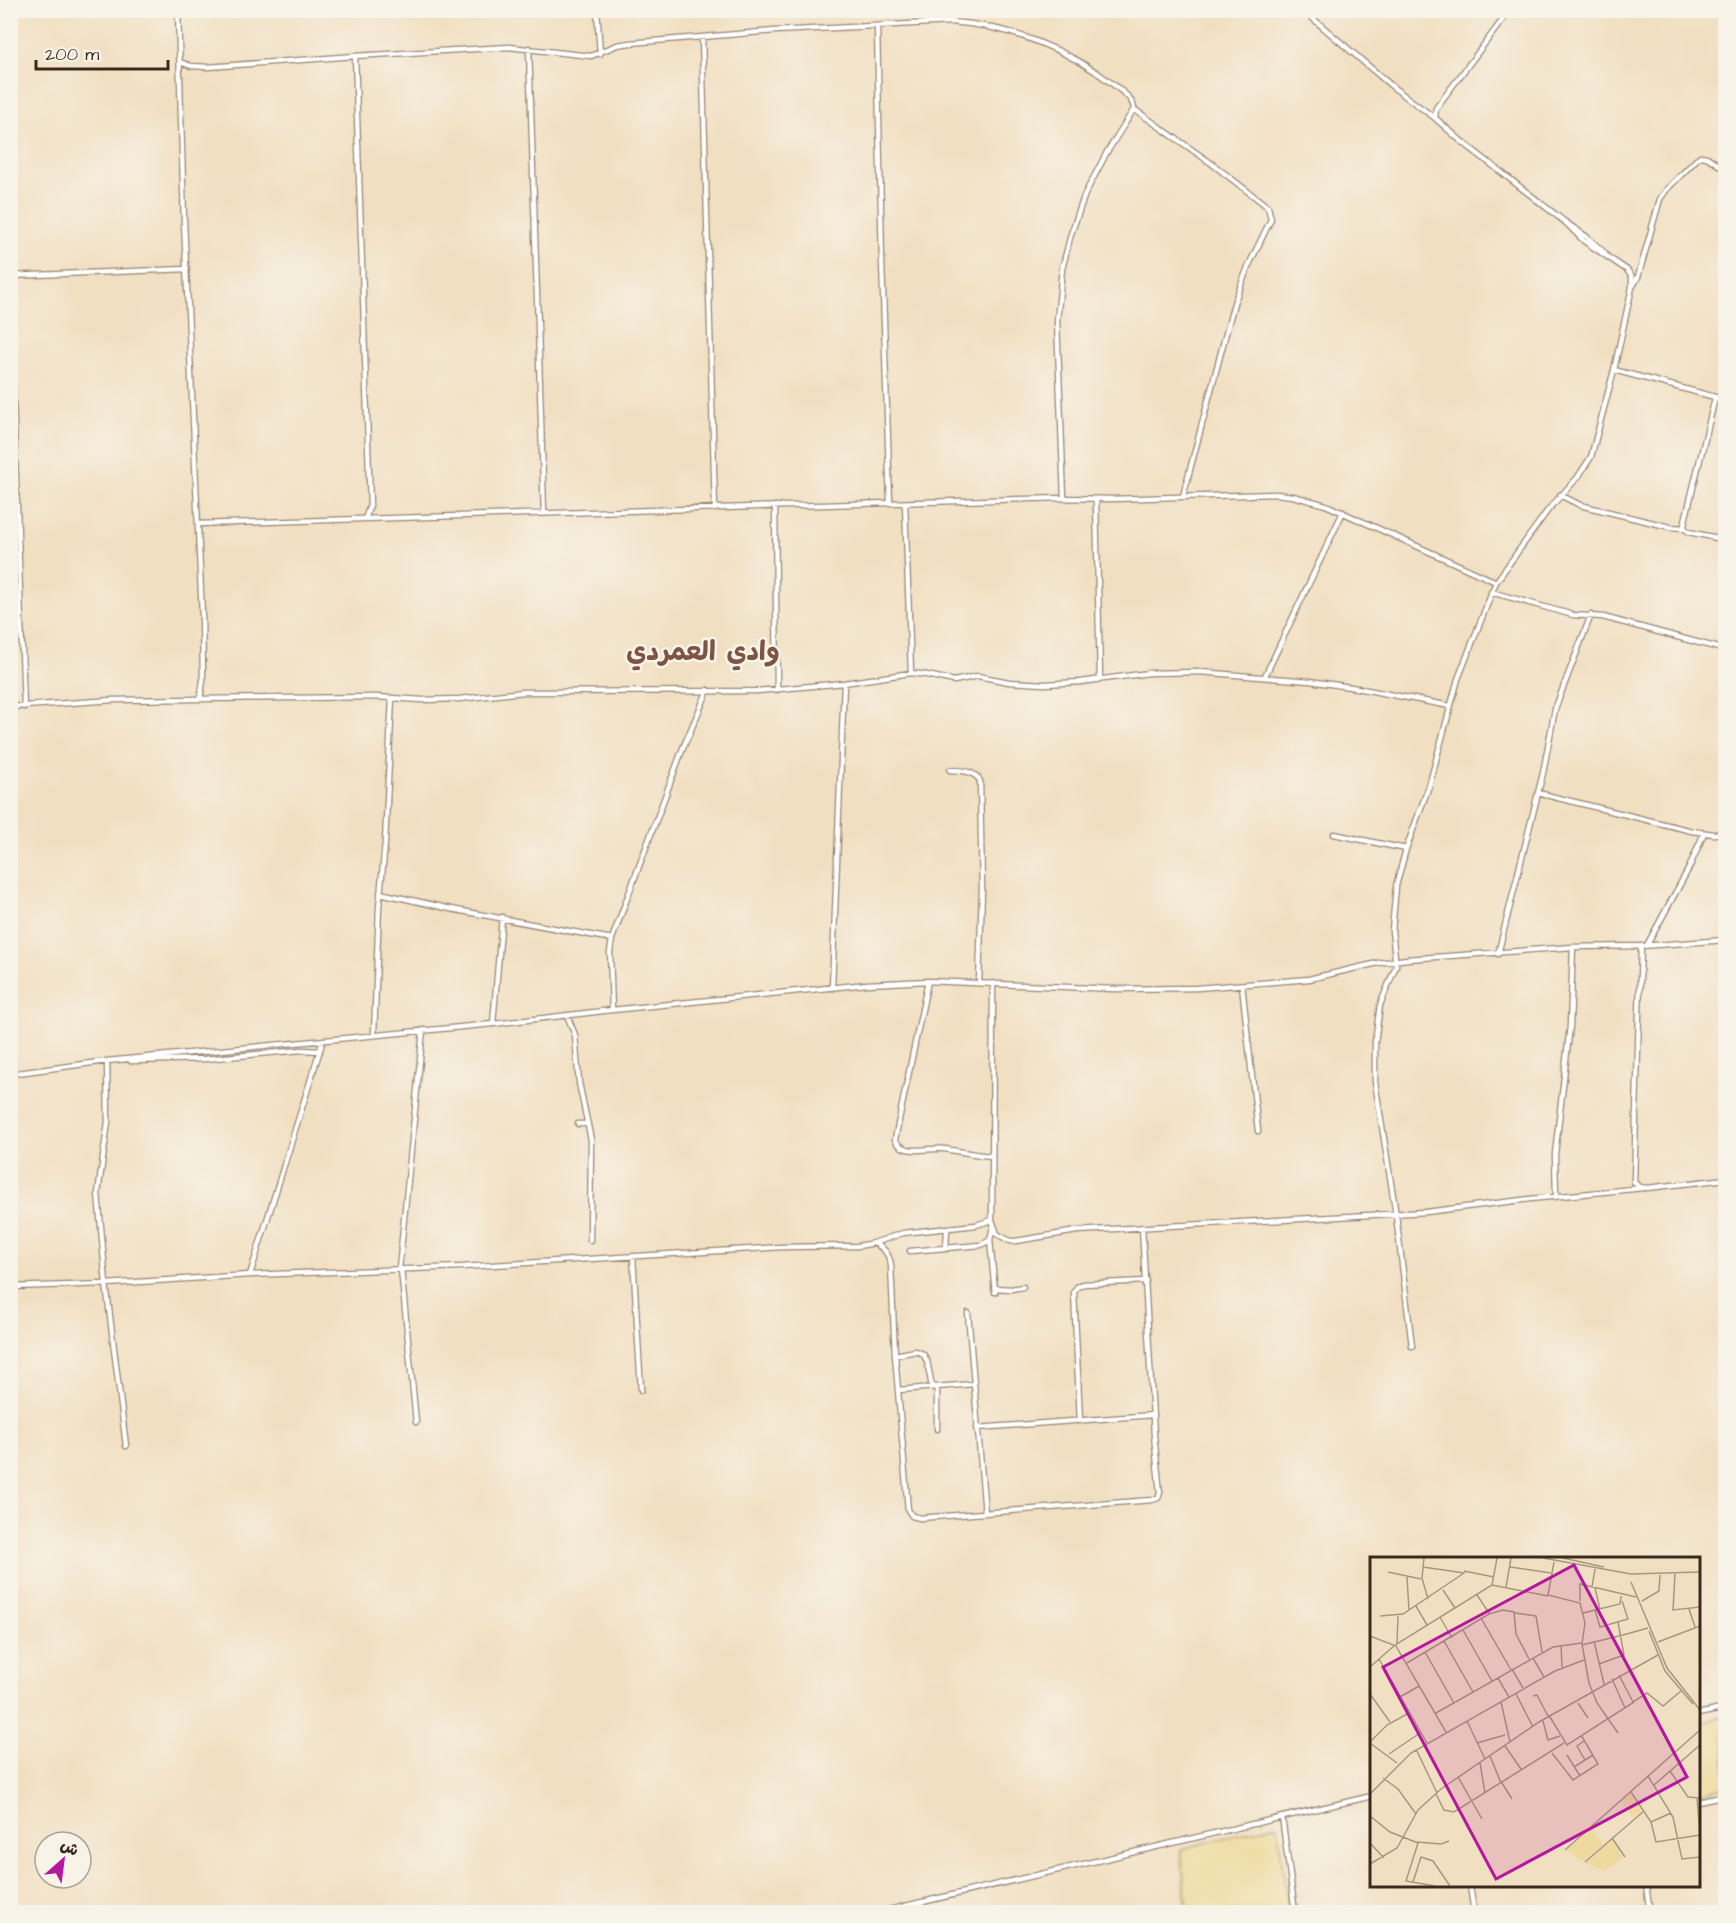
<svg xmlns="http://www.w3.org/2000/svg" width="1736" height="1923" font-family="'Architects Daughter','Playpen Sans Arabic',sans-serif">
<rect width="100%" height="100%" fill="#f7f3e8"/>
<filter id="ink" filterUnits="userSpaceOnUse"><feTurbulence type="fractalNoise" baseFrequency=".0167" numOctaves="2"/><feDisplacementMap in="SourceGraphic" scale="12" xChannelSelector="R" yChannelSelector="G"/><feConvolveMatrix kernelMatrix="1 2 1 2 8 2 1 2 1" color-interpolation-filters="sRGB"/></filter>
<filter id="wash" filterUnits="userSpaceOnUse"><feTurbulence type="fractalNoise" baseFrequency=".008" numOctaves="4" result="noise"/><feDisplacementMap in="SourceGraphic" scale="24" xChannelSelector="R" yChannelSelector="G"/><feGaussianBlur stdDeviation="1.35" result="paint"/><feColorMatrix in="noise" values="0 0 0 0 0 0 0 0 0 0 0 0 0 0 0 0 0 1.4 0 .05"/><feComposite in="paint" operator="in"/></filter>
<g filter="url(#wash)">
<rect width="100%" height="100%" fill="#f1dfc1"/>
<path fill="#eeda9e" stroke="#94825e" stroke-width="1.5" d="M1725,1716v72l-26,6v-71z
M1273,1825l5,3 10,84h-101l-6,-63z"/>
</g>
<g filter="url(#ink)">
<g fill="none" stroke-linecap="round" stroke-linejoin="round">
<g stroke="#968470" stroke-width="7">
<path id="minor" d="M178,10l6,212 18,393 1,66 -3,18
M597,10l3,44
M949,10l2,12
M1303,10l91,78 41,30
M1510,10l-74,98 -1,10 25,22 105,82 22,15 18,16
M877,26l5,235 8,242
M702,37l13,472
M529,48l15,465
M355,56l15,449 -5,14
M180,62l11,4 17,1 147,-11 154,-9 82,9 26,-11 13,-2 145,-12 176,-9c56,3 119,28 163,63 8,7 19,13 20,24l-27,43 -22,42 -14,40 -9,35 -5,52 7,177
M1134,109l77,54 57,44 3,12 -23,48 -14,36 -51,193
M10,276l177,-7
M1633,286l5,-9 22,-78 7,-10 33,-33 7,1 19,13
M10,308l14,399
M1614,370l112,30
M1715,398l-31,127 1,4 4,3 37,8
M1560,495l20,10 90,22 14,1
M1096,500l4,178
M905,503l6,170
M775,506l2,184
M198,524l692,-21 174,-5 47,1 165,-5 17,2 33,9 170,77
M1491,592l82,23 30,2 123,33
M10,608l10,-1
M1265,676l78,-164
M10,707l103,-7 263,-3 46,3 37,-1 64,-7 234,-1 87,-8 67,-10 16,2 27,6 24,-5 31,6 36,2 36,-2 68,-9 51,-1 110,9 47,7 93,18
M950,770c11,1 24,0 30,11l2,108 -3,94
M1538,793l154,38 22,3 12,-1
M1334,834l72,15
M380,893l71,16 161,30
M1647,945l42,-77 15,-35
M1641,946l-7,236 5,5 8,1 79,-9
M1498,954l45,-181 12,-64 36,-94
M928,981l-33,158c8,18 34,8 49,10 16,2 31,6 48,7
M993,983l-1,237 5,14 13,7h6l61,-10 349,-19 104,-13 113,-11
M1242,985l16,146
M832,988l12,-305
M612,1010l-2,-58 2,-13 71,-191 25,-58
M567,1015l8,20 4,48 12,57 -1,100
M493,1024l9,-107
M374,1034l5,-127 6,-64 7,-145
M107,1061l1,61 -10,71 1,12 7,79 20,162
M131,1061l74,-2 97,-9 18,1
M10,1074l97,-13 386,-37 119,-14 255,-26 61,-3 186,8 83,-1 112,-9 69,-16 29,-4 166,-12 68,-1 85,-6
M578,1124h10
M1556,1197l-1,-43 15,-128 3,-79
M990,1240l5,52
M874,1243c10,5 15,11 17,22l4,90 13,155 4,6 8,2 232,-18 6,-2 2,-5 -6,-58 -12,-208
M946,1249l1,-20
M910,1251l71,-6 9,-5 3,-13
M633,1256l8,134
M399,1269l24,-239
M401,1269l15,153
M250,1275l73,-235
M10,1287l96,-3 144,-9 212,-8 320,-20 76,-1 16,-3 29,-10 73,-8 16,-5
M994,1288l17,1 12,-2
M968,1313l17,200
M1412,1346l-16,-131 -21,-133v-40l5,-37 16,-39 -4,-35 4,-45 10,-37 23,-63 29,-107 38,-97 52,-72 30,-33 13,-20 23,-87 18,-83v-10l-5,-7 -43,-29 -19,-19
M895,1355l21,-4 7,3 4,7 5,26
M937,1387v42
M898,1390l76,-6
M1080,1421l-6,-129 3,-5 6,-3 63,-3
M977,1428l176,-13
M1698,1714l28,-6
M1698,1802l28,-6
M1282,1817l13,95
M1470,1886l4,26
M1646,1886l4,26
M880,1912l492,-116"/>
</g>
<use href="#minor" stroke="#fff" stroke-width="4.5"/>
</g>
</g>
<g text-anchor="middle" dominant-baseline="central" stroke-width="5" stroke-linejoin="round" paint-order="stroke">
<g font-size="27" font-weight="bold" fill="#7e5544" stroke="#f7f3e8">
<text x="703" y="652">وادي العمردي</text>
</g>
</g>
<g transform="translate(1370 1557)">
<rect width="330" height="330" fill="#f1dfc1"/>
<path d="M260,236l12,17 -9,8 -12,-17zM222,271l11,17 -20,16 -17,-10zM242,282l11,19 -18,13 -19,-8z" fill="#eeda9e"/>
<path fill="none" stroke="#a89780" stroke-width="1.5" d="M54,1l-2,20 6,21M173,1l88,16M193,1l41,9M184,5l-6,33 32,8 5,20 -3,21 7,39 8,20 21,30M140,10l41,6M94,14l30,6M18,15l33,7M261,17l69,-2M305,17l-2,36 27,-3M37,20l2,33M261,25l36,86 33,42M122,28l56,11M136,30l5,-29M222,30l3,-18M225,31l5,21M73,33l12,18M107,38l12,18M210,44v-17l56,13M272,44l17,-10 1,-16M46,49l11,19M319,52l6,18M225,53l5,17 28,-8 -6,-18M145,56l21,3 6,36M213,56l37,-9 1,-8M10,59l23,-2 61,-41 -41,-6M70,60l12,21M111,61l30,52M93,73l29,51M279,74l16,40 28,33M253,78l25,-7M0,79l26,10 50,86M74,84l29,51M224,84l10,43M288,85l42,-16M27,87l1,-28M191,88l1,22M212,88l41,-10M55,95l29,51M163,101l11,19M9,102l48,84M37,106l82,-49 14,-4 11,2 2,22 13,25M229,107l25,-9 -6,-33M0,110l25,-22 97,-60 5,-27M13,111l19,-11M142,112l11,19M249,118l14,27 14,-9 16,13 18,-15M128,121l11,19M242,122l13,29M0,137l20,28M146,137l17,33M163,139l4,-1 12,23M30,140l19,-11M131,145l9,40M208,146l10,15M66,156l117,-66 29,-4M180,160l17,28 67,-43M97,164l18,38M173,164l5,19 12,-4M214,184l-7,5 8,14M0,185l17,-17 22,-12M0,186l27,20M107,186l28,-8M135,189l16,23M46,192l21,44M182,196l21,27 25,-16 -17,-29M19,197l31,-21M197,198l13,21M120,199l11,27M110,206l5,30M204,210l19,-12M300,214l18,26 12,1M278,219l25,41 9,42 18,-2M88,220l24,42M13,221l15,11 18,25M132,226l10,16M284,228l46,-40M261,235l20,30 5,20 44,-7M0,237l41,-41 144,-82 29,-11M66,237l8,16 10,2 110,-69M327,241l3,37M0,259l20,16 28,11 -12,38 29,5M281,265l20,-9M242,281l13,19M47,285l24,2 8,-3M0,286l14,15M195,293l135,-120M215,305l59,-51M0,307l27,-16 21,-38 23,-21 98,-67 119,-67M43,325l8,-25 12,4 17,25"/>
<path fill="#b5179e" fill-opacity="0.15" stroke="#b5179e" stroke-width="3" d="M204,8l113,212 -191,102 -113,-212z"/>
<rect width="330" height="330" fill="none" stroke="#3b2a1e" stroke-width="3"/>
</g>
<rect width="1736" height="1923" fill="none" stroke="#f7f3e8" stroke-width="36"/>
<g transform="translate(63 1860) rotate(28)"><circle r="28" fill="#f7f3e8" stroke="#aca397" stroke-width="1.5"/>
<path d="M0-4.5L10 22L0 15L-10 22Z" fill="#b5179e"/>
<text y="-9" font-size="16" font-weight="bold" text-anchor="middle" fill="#3b2a1e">ش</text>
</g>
<path d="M36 60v9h132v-9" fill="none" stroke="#3b2a1e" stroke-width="3"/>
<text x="45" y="60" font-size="18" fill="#3b2a1e" stroke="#f7f3e8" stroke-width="4.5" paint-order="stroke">200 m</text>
</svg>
